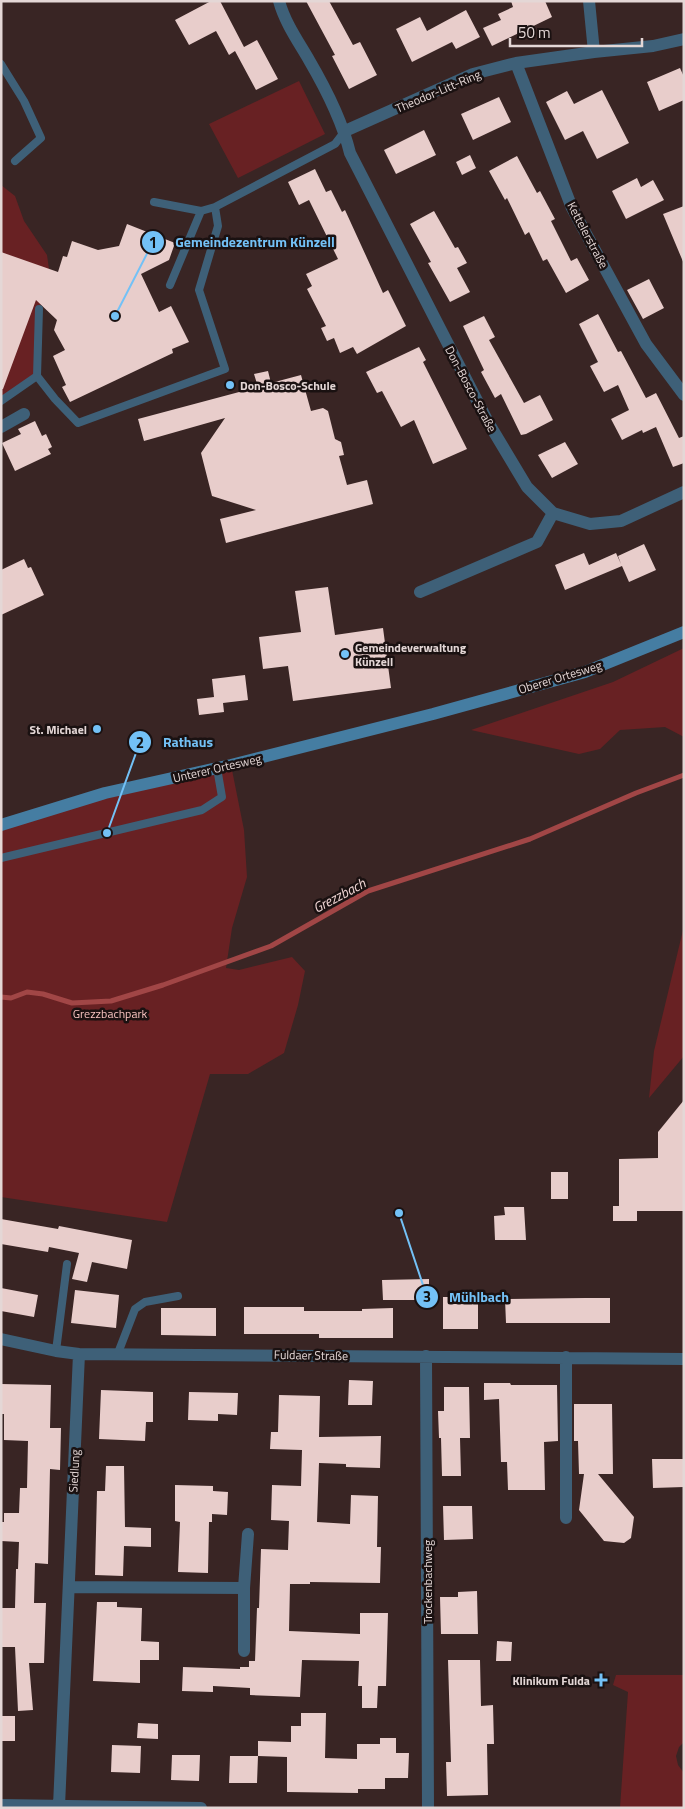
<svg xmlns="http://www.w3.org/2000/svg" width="685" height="1809" font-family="'Titillium Web',sans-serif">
<rect width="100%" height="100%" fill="#392524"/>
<path fill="#682123" d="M299,81l26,53 -87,44 -29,-54z
M1,185l14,11 9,25 23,34 3,21 -11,33 -2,67 -36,25z
M684,648v89l-19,-10 -45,3 -20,19 -21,5 -108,-24 142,-48z
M231,765l13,65 3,47 -15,51 -6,40 13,2 53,-13 13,14 -7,34 -14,48 -36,21h-38l-43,148 -166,-25v-372z
M684,926v130l-35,42 5,-47z
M616,1675h68v67l-5,5 -3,9 2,9 6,8 -1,35h-63l8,-116 -15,-7z"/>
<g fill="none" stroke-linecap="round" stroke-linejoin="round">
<path stroke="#a14646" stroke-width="5" d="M1,997l10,1 16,-6 16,2 29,9 39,-2 52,-16 108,-39 97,-55 162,-52 106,-46 48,-18"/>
</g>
<path fill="#e8cdcb" d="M211,1h9l24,46 13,-7 21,39 -22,11 -21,-39 -6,4 -13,-24 -27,14 -14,-25z
M306,1h23l24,44 7,-3 17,33 -28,14 -17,-33 3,-1z
M511,1h34l7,16 -60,29 -9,-18 18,-8 -3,-6 15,-7z
M466,10l14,27 -24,12 -4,-7 -40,20 -16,-33 24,-12 7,14z
M680,68l4,9v23l-25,11 -12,-29z
M602,90l27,53 -32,16 -14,-28 -18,9 -19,-38 21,-11 7,13z
M499,97l12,25 -38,18 -12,-26z
M424,130l12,25 -40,19 -12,-24z
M470,155l6,13 -14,7 -6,-13z
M517,156l20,37 3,-2 15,28 -4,2 20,40 6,-3 12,22 -23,13 -19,-34 -4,2 -14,-29 -4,3 -18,-37 -2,2 -16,-29z
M315,169l11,23 5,-2 11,22 3,-2 38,83 5,-3 18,36 -49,28 -4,-7 -13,6 -6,-15 -7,3 -6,-13 5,-2 -19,-37 5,-3 -6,-12 32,-15 -29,-59 -10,5 -11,-23z
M637,178l4,9 12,-7 11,20 -38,19 -14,-28z
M684,206v58l-21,-50z
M434,211l21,37 3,-1 9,16 -10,5 13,24 -20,10 -22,-39 3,-1 -21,-38z
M127,224l48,19 -6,17 -28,14 18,38 12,-6 18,36 -17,7 1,4 -103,49 -8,-15 4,-2 -13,-29 12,-6 -11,-20 3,-10 -21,-20 -33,89h-2v-137l57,20 5,-16 4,1 5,-16 26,9 21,-4z
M649,279l15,29 -21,11 -16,-29z
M598,314l20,38 3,-1 25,47 10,-5 23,45 5,-2v27l-11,4 -17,-40 -13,6 -1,-3 -20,10 -11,-21 18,-9 -11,-25 -14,7 -14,-26 8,-4 -19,-38z
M484,316l11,21 -6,3 35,63 16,-8 13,25 -27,14 -5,1 -20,-41 -6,4 -14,-26 3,-2 -21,-44z
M419,347l7,13 -3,2 44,87 -34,15 -19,-44 -13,7 -19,-36 -5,2 -11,-21z
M268,371l3,12 30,-8 10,36 12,-3 5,3 7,28 6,3 3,13 -5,1 8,29 20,-5 6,24 -147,39 -6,-24 36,-9 -44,-14 -11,-43 24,-35 -81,23 -6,-22 120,-32 -4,-13z
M35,421l7,15 4,-2 6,13 -4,2 3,5 -36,17 -13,-28 19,-9 -3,-5z
M565,442l13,22 -26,14 -14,-23z
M644,544l12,26 -27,12 -7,-16 -57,24 -10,-25 29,-12 5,12 27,-12 5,11 -3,-8z
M24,559l4,9 3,-1 13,28 -43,20v-45z
M328,587l7,48 48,-7 8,60 -98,13 -5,-35 -25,3 -4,-32 42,-5 -6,-41z
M245,675l3,25 -25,3 1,9 -25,3 -2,-16 17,-2 -2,-18z
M684,1100v111h-47v10h-24v-15h6v-47l39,-1v-26z
M551,1172h17v27h-17z
M504,1207h20l2,33h-31l-1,-24 11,-1z
M1,1219l57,10 1,-3 73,14 -5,29 -35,-7 -5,20 -15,-3 7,-26 -30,-6 -1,5 -47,-8z
M429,1279v21h-46l-1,-20z
M1,1288l37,7 -4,22 -33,-6z
M75,1290l44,5 -3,33 -45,-5z
M443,1297h35v32h-35z
M585,1298h25v25h-104l-1,-24z
M244,1307h60v4h58v-2l31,-1v30h-74v-4h-75z
M161,1308h55v28l-55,-1z
M349,1380l24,1 -1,24h-24z
M484,1383h26l1,2h46l1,56 -14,1 1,48h-37l-1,-28h-6l-2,-63 -15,1z
M1,1384l50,1 -1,43h11l-1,42 -10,-1 -2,95 -13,-1 -1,40h12l-2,60h-15l4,47 -15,1 -3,-64h-14v-39h14l1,-39h2l1,-27 -18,-1v-19h3v-9h15l1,-25h7l1,-47 -24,-1v-26h-3z
M444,1387h25l1,51h-10l1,38h-19l-1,-38h-2l-1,-27h6z
M101,1390l52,2v30h-7l-1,19 -46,-2z
M189,1392l49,1 -1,22 -19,-1v7l-30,-1z
M279,1395l41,1 -1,41 62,-1 -1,32 -34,-1v-3l-27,-1 -2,59 33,2 1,-29 27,1 -1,51h4l-1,36 -70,-1v2h-20l-1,47 71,3v-21h28l-2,73h-8l-1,22h-15v-22h-4l1,-25 -57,-1 -2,37 -50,-2v-7l-37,-2v6l-31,-1 1,-24 57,2v-2h9v-6h6l2,-53h2l2,-59 27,1 1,-29 -18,-1 1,-35 29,1 1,-36 -32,-1 1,-17h7z
M574,1404h38l1,70h-15l36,43 -3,21 -7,5 -20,-2 -25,-31 5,-36h-5l-1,-33h-4z
M652,1459h32v28l-31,1z
M106,1466h18l1,61 26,1v19l-27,-1 -1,30 -28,-1 2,-84h8z
M175,1485l38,1v5l15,1 -1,23 -15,-1v8h-3l-1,51 -30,-1 2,-50 -5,-1z
M443,1506h29l1,33 -29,1z
M477,1591l1,43h-37l-1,-37h18v-5z
M97,1602h20v5l25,1 -1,33 18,1v18h-19v23l-47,-2z
M497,1641l15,1 -1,19h-15z
M448,1660h32l1,46 12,-1 1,39h-7l1,51 -41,1 -1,-34h5z
M301,1713h25l-1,45 32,1v-15h23v-6h16v15h13l-1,25h-23v11h-27v4l-71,-1v-35l-29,-1v-15l33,1v-16h10z
M1,1716h14v25h-14z
M138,1723l20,1v15l-21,-1z
M112,1745l29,1 -1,27 -29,-1z
M172,1755h28l-1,26 -28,-1z
M230,1756h28l-1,27h-28z"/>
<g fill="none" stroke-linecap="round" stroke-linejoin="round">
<path stroke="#3e6078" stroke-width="8" d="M1,64l23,37 17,37 -26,23
M154,202l47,9
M170,285l31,-74 14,-4 120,-63 10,-13
M37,376l18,23 23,24 147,-54 -26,-79 19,-64 -3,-19
M1,401l36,-25 2,-67
M1,858l201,-48 20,-13 -5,-29
M56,1351l11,-87
M118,1353l17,-44 10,-7 33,-6"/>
<path stroke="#3e6078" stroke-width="12" d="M279,1c6,22 19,40 30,59 17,29 33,60 41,93l138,269 39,65 26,26 37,11 31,-3 63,-29
M589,1l5,51
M516,63l56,145 74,136 38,51
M345,131l128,-57 43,-11 78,-11 59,-6 31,-7
M1,427l23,-13
M420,592l117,-50 16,-29
M1,1339l55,12 23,3 605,5
M426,1356l2,452
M566,1357v161
M69,1587l175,1
M244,1651v-63l4,-54
M1,1805l200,3
M59,1806l20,-452"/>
<path stroke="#457da2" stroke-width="12" d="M1,825l104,-32 126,-28 202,-51 152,-42 99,-40"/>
</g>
<g fill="#73c1f6" stroke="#1a1111" stroke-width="2">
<circle cx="230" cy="385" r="5"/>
<circle cx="345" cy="654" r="5"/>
<circle cx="97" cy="729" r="5"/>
<path d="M598.5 1672.5h5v5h5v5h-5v5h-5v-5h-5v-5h5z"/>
</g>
<g text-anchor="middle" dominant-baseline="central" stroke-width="5" stroke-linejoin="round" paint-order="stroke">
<g font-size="12" fill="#e4d7d6" stroke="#1a1111">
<text transform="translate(438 91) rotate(-23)">Theodor-Litt-Ring</text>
<text transform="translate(588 235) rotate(62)">Kettelerstraße</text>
<text transform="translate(471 389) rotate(62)">Don-Bosco-Straße</text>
<text transform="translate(560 677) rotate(-17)">Oberer Ortesweg</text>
<text transform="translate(217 768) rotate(-13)">Unterer Ortesweg</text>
<text transform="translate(311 1355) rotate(1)">Fuldaer Straße</text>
<text transform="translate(74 1471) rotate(-87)">Siedlung</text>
<text transform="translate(427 1582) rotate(-90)">Trockenbachweg</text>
</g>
<g font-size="12" font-weight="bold" fill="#e4d7d6" stroke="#1a1111" text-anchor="start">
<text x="240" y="385">Don-Bosco-Schule</text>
<text x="355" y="647">Gemeindeverwaltung<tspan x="355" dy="14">Künzell</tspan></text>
<text x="87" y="729" text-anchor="end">St. Michael</text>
<text x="590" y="1680" text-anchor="end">Klinikum Fulda</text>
</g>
<g font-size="12" fill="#f7c2bf" stroke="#1a1111">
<text x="110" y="1013">Grezzbachpark</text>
</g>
<g font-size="14" font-style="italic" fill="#f1d6d5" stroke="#1a1111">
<text transform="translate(339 895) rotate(-28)">Grezzbach</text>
</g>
</g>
<path fill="none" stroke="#73c1f6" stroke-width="2" d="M115 316L153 242M107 833L140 742M399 1213L427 1297"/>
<g fill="#73c1f6" stroke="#1a1111" stroke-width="2">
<circle cx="115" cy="316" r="5"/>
<circle cx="107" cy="833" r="5"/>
<circle cx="399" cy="1213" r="5"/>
<circle cx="153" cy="242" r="12"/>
<circle cx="140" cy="742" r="12"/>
<circle cx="427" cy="1297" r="12"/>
</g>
<g font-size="15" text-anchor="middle" font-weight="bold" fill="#111">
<text x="153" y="248">1</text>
<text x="140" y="748">2</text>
<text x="427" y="1302">3</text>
</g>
<g font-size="14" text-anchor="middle" font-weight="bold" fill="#73c1f6" stroke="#1a1111" stroke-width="5" stroke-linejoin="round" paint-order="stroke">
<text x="255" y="247">Gemeindezentrum Künzell</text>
<text x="188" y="747">Rathaus</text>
<text x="479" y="1302">Mühlbach</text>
</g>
<rect width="685" height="1809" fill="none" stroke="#e4d7d6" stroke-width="5"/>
<path d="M510 38v8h132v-8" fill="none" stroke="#e4d7d6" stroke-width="2.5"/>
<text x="518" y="38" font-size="15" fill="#e4d7d6" stroke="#1a1111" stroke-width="4" paint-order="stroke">50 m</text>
</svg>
